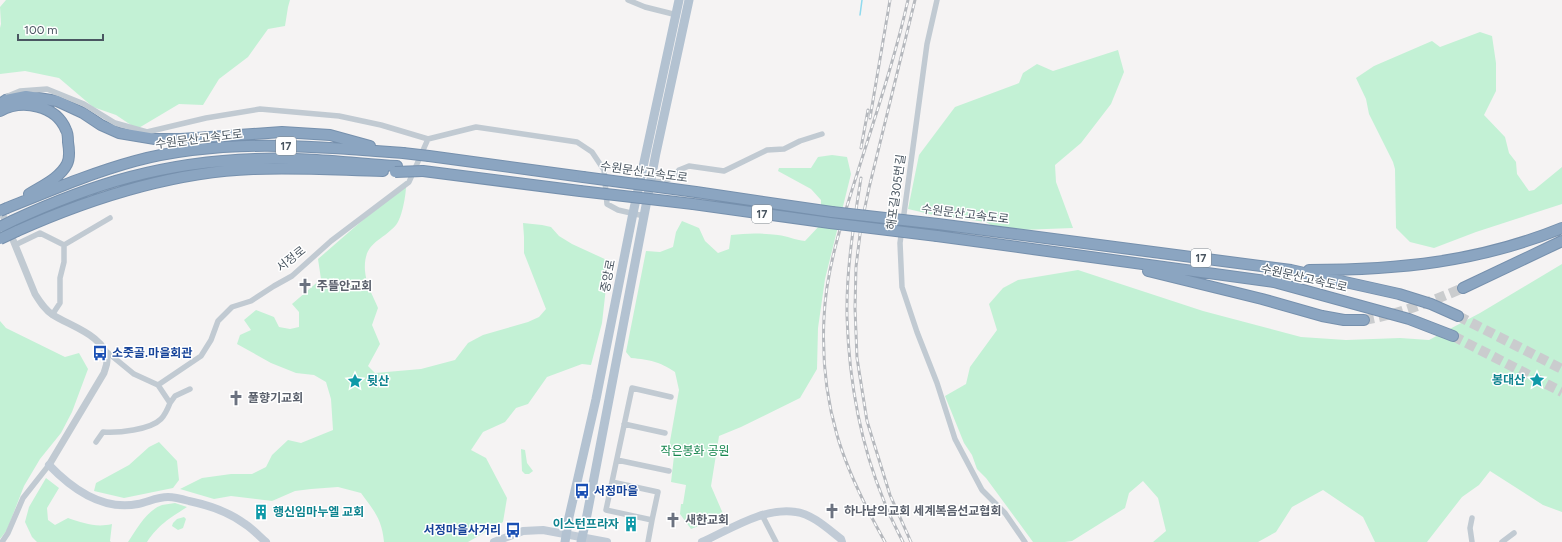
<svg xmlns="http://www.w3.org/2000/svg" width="1562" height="542" font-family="Figtree,'Noto Sans KR',sans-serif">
<rect width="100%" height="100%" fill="#f5f3f3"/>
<path fill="#c3f1d5" d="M6,0h284l-2,7 -3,19 -17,3 -20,28 -29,22 -16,26 -24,-1 -42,25 -21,-14 -23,-8 -34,-29 -34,-7 -25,3v-46l1,-4 -1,-17z
M1480,32l12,4 4,27v28l-12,24 21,22 4,16 7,9 1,12 12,17 5,-1 28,-23v37l-86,28 -42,16 -24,-6 -14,-14 -1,-59 -2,-7 -24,-48 -3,-15 -10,-21 18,-12 58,-25 8,6z
M1118,50l6,22 -13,32 -30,39 -26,22 1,17 17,46 -53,2 -24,-2 -10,-6 -52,-7 -26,-6 11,-54 36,-48 64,-24 4,-10 14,-9 16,7z
M832,155l15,2 4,17 -26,105 -7,49 -1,41 -17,29 -59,29 -22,9 -8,50 13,30 -33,13 -11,-15 1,-10h2l3,-19 -15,-3 3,-26 -5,-9 10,-57 -4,-18c-17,-11 -24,-12 -44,-14l-5,-6 20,-101 14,1 13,-5 3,-15 6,-11 17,7 6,13 13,12 11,-4 2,-14c16,-2 32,-2 47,0 9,1 17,5 27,6l16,-17v-24l-10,-11 -33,-18 1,-3h32l7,-11z
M406,186c0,9 -4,32 -10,39 -15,17 -33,17 -31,46 1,13 8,25 13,37l-6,17 8,19 -12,22 7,7 46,-4 34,-9 13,-17 15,-8 45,-13 11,-5 7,-8 -22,-56v-16l-1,-14 19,2 9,2 8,9 13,8 37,17 -7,62 -11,42 -9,-1 -35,13 -19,27 -12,4 -11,14 -22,10 -12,18 15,8 21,40 -4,24 -35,20h-84c-2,-23 -10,-31 -23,-49l-23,-6 -27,2 -16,2 -23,10 -41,-5 -17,3 -34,-10 22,-11 29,-4h21l14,-7 6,-12 16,-15 13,3 32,-13 -2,-31 -5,-17 -12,-7 -18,-2 -25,-10 -34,-19 3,-9 11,-5 -7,-10 12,-10 18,7 5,10 11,2 9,-2v-15l-7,-8 29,-25 -3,-20 46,-40z
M1562,264v248l-19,-7 -53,-34 -11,14 -17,12 -35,45h-52l-12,-25 -40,-27 -31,17 -16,25 -18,10h-105l13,-11 -8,-33 -15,-17 -14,12 -4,15 -53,33 -7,1h-32l-47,-64 -9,-9 -5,-14 -8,-12 -19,-47 21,-12 4,-17 27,-37 -8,-26 14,-16 15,-8 60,-10 125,41 98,26 45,3 54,-2 29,2 51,-27z
M0,321l6,7 59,29 14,-4 9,16 -16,43 -11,21 -21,26 -16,27 -17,44 -7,9z
M159,442l18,19 2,19 -6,8 -49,10 -30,-7 2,-8 33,-18 20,-18z
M521,449l4,1 2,13 6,8 -4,3h-4l-3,-3z
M46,478l13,10 -12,20 1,12 7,5 13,-7c15,5 28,10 44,6l-2,17 1,1h-74l-5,-5 -7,-15 4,-15z
M175,503l12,4c-18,12 -28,17 -40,35h-19c8,-12 19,-32 34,-37 4,-1 9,-1 13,-2z
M184,517l2,2 -3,9 -5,2 -6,-4 1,-3 4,-4z"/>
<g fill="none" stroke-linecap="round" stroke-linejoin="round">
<path stroke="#90daee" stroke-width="1.5" d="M860,15l2,-15"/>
<path stroke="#caccce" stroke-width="10" stroke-dasharray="10 5" stroke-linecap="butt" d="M1458,316l104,53
M1364,320c35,-6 66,-18 99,-32
M1453,336l109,56"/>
<g stroke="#7690ad" stroke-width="12">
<path id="motorway" d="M0,104l6,-4 20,-4 31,5 26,12 18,12 18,8 36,6h26l101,-7 48,3 40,11
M0,111c22,-12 56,-6 66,19 2,3 2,8 2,12 1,6 2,16 -1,22 -7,14 -25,22 -38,30
M429,156l154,21
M423,171l157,20
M696,192l136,20
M693,204l137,19
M7,208c42,-17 84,-35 128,-47 87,-23 179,-15 268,-8
M12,221c82,-38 153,-59 243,-62 47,-2 95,4 142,7
M938,224l353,46 108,24 32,10 27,12
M17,231c74,-33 155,-59 236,-62 43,-2 87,1 130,2
M937,236l337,46 135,37 44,17
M1309,270c89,0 170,-8 253,-42
M1148,271l114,28 60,17 22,4h20
M1463,288l99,-47"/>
</g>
<path stroke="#c1cad2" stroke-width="5.5" d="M628,0l17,7 32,8
M937,0l-10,44 -27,199 2,44 15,45 20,51 18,56 27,51 23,23 20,29
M8,96l12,-5 27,-2 37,15 31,19 32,9 59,-14 54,-9 79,7 42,9 47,14 48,-12 101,15 15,10 12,18 3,34 11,6 26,6
M650,181l13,1 10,-5 6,-7 10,-4 35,5 43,-21 17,-1 16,-8 22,-7
M15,245l25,-12 24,12
M52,315l8,-12v-25l4,-16v-17l46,-27
M158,385l43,-29 10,-16 7,-19 14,-14 19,-6 23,-15 18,-10 39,-35 78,-59 19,-43
M170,403l5,-7 15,-7
M624,424l41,9
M96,442l7,-10c15,1 47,-2 58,-13 4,-4 7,-11 9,-16l-12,-18 -24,-11 -28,-23
M617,460l52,11
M612,482l46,10 -6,28
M762,515l14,27
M2,542l6,-9 15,-35 26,-33
M648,542l4,-22 -46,-10 26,-122 39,9
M1472,542l-2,-14 2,-10
M1502,542l12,-9"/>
<path stroke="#c1cad2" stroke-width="7" d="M0,208l35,86c5,8 10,16 18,21 17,11 55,22 54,46 0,4 -2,8 -3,12l-55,92"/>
<path stroke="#c1cbd6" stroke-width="8" d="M49,465c23,24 54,46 89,39 10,-2 19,-7 30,-7 7,0 14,2 21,4 19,4 40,11 56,23 8,5 14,12 21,18
M494,542l29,-11 20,-1 64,12
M702,542c29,-13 61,-35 94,-30 16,2 32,17 45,27l1,3"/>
<path stroke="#b3c2d1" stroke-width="9" d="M565,542l4,-25 27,-118 36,-181 47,-218
M581,542l5,-22 70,-367 33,-153"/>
<use href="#motorway" stroke="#8ba5c1" stroke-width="10"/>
<g stroke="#b5b8bd" stroke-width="3">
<path id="rail" d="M870,118l20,-118
M861,148l7,-38
M861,178c-7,45 -15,92 -14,139 2,62 13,126 37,184 5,14 12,27 19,41
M885,542c-19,-34 -37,-69 -48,-107 -11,-38 -15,-78 -13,-117 2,-50 19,-99 34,-147 18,-57 37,-113 50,-171
M911,542l-21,-47 -23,-74 -10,-63 -2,-50 1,-41 5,-41 8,-38 46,-188"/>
</g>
<use href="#rail" stroke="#fff" stroke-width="1.5" stroke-dasharray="4.5" stroke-linecap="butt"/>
<g stroke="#7690ad" stroke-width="12" stroke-linecap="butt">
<path id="motorway-bridge" d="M403,153l26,3
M395,172l28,-1
M583,177l113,15
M580,191l113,13
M0,211l7,-3
M832,212l106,12
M830,223l107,13
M0,227l12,-6
M0,239l17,-8"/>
</g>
<use href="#motorway-bridge" stroke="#8ba5c1" stroke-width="10"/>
</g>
<defs>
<g id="church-bare" transform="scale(1.2)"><path d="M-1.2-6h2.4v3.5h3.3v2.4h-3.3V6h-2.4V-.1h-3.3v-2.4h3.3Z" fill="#6b7280" stroke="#fff" stroke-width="2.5" paint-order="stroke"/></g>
<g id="bus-bare" transform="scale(1.2)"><path d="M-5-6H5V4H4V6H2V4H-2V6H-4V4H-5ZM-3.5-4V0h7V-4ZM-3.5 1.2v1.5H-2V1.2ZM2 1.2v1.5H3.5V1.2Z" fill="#1a4fb4" stroke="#fff" stroke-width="2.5" paint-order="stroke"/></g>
<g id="sight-bare" transform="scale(1.2)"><path d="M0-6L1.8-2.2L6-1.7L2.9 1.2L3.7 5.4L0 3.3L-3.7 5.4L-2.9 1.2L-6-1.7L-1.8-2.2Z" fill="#0f9aa8" stroke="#fff" stroke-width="2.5" paint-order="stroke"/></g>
<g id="building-bare" transform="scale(1.2)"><path d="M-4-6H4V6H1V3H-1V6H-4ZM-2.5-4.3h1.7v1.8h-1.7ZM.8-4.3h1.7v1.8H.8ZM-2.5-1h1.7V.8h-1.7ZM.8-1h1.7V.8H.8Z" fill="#0f9aa8" stroke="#fff" stroke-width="2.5" paint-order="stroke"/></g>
</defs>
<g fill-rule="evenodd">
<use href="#church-bare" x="305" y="286"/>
<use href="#bus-bare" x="100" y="353"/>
<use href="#sight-bare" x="1537" y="380"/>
<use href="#sight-bare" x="355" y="381"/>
<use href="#church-bare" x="236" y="398"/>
<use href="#bus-bare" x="582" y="491"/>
<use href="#church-bare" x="832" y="511"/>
<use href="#building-bare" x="261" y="512"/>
<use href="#church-bare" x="673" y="520"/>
<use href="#building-bare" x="631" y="524"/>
<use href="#bus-bare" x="513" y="530"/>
</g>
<g text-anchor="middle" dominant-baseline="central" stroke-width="3" stroke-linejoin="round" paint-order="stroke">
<g fill="#fff" stroke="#808990" stroke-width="1">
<rect x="276" y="137" width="20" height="18" rx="3"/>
<rect x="752" y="205" width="20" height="18" rx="3"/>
<rect x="1191" y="249" width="20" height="18" rx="3"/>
</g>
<g font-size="11" font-weight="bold" fill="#4a5661">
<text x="286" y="146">17</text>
<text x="762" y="214">17</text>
<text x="1201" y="258">17</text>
</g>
<g font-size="12" fill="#4a5661" stroke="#fff">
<text transform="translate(199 139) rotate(-7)">수원문산고속도로</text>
<text transform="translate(644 172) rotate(8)">수원문산고속도로</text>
<text transform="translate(896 192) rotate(-82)">해포길305번길</text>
<text transform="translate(965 214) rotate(7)">수원문산고속도로</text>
<text transform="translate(291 259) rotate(-38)">서정로</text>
<text transform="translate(608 276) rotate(-79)">중앙로</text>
<text transform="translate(1304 278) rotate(13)">수원문산고속도로</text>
</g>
<g font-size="12" font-weight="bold" fill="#5b616d" stroke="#fff" text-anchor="start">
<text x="317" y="286">주뜰안교회</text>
<text x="248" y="398">풀향기교회</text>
<text x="844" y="511">하나남의교회 세계복음선교협회</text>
<text x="685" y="520">새한교회</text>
</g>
<g font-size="12" font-weight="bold" fill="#164399" stroke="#fff" text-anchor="start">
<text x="112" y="353">소줏골.마을회관</text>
<text x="594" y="491">서정마을</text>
<text x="501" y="530" text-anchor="end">서정마을사거리</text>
</g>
<g font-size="12" font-weight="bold" fill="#0d838f" stroke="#fff" text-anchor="end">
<text x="1525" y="380">봉대산</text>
<text x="367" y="381" text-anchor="start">뒷산</text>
<text x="273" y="512" text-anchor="start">행신임마누엘 교회</text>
<text x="619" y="524">이스턴프라자</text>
</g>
<g font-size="12" fill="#17864f" stroke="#fff">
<text x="695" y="451">작은봉화 공원</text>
</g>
</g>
<path d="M18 34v6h85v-6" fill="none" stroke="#4a5661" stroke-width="2"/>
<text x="24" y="34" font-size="12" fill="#4a5661" stroke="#ffffff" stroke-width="3" paint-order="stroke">100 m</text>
</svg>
